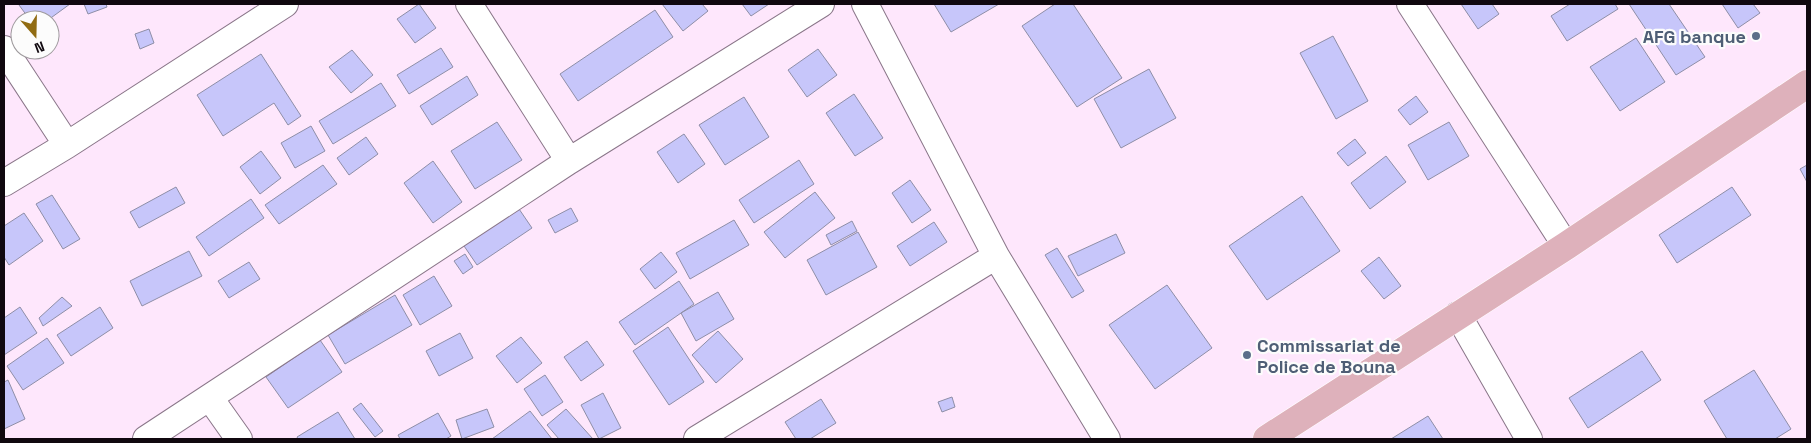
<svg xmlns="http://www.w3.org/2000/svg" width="1811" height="443" font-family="'Space Grotesk',sans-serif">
<rect width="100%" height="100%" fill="#fee7fc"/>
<path fill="#c7c6fa" stroke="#8e8ea7" d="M21,4h49l-22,16h-18l-11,-15z
M84,4h22l1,3 -19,7z
M419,4l17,24 -21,15 -18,-24z
M662,4h40l6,7 -25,20z
M742,4h27l-18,12z
M934,4h65l-48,28z
M1055,4h18l49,74 -45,29 -55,-81z
M1461,4h31l7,10 -21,15z
M1570,4h45l3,5 -51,32 -16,-25z
M1629,4h40l36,53 -29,18z
M1722,4h31l7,9 -22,15z
M655,10l18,27 -95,64 -18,-27z
M149,29l5,14 -14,6 -5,-15z
M1333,36l35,65 -32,18 -36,-66z
M1636,38l29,44 -45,29 -30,-44z
M441,48l12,19 -44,27 -12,-19z
M818,49l19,26 -30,22 -19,-27z
M352,50l21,25 -22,18 -22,-26z
M261,54l40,62 -13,9 -14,-22 -51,33 -26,-41z
M1149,69l27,49 -55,30 -27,-49z
M467,76l11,19 -46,30 -12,-19z
M381,83l15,23 -63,38 -14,-23z
M854,94l29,44 -28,18 -29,-43z
M1416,96l12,16 -18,13 -12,-15z
M744,97l25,40 -44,28 -26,-40z
M497,122l25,38 -47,29 -24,-38z
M1449,122l20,34 -41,24 -20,-35z
M311,126l14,25 -30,17 -14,-25z
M684,134l21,30 -27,19 -21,-31z
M366,137l12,17 -29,21 -12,-17z
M1355,139l11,14 -18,13 -11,-13z
M261,151l20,27 -21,16 -20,-27z
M1386,156l20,26 -36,27 -19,-26z
M799,160l15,24 -60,39 -15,-23z
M433,161l29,41 -29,21 -29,-40z
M323,165l14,19 -58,40 -14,-19z
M1807,165v17l-7,-13z
M910,180l21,30 -19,13 -20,-30z
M176,187l9,16 -46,25 -9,-16z
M1732,187l19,28 -74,48 -18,-28z
M815,192l20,26 -50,40 -21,-26z
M52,195l28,44 -17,10 -27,-45z
M1302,196l38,55 -73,49 -38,-54z
M251,199l13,19 -55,38 -13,-19z
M517,206l15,22 -55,37 -15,-22z
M571,208l7,13 -23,12 -7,-13z
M24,213l19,28 -34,24 -5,-8v-31z
M734,220l15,25 -59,34 -14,-26z
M852,221l5,10 -26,14 -5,-10z
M934,222l13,20 -37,24 -13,-20z
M858,232l19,35 -51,28 -19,-35z
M1116,234l9,19 -47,23 -10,-20z
M1057,248l27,43 -12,7 -27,-43z
M189,251l13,25 -60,30 -12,-25z
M661,252l16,20 -22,17 -15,-20z
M465,254l8,13 -10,7 -9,-13z
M1379,257l22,29 -17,13 -23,-28z
M249,262l11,17 -31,19 -11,-17z
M434,276l18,30 -32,19 -17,-30z
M679,281l15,23 -59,41 -16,-23z
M1167,285l45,63 -57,41 -46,-64z
M718,292l16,27 -38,22 -15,-28z
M395,295l17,30 -67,39 -17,-29z
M62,297l10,9 -29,20 -4,-8z
M20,307l17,26 -33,22v-37z
M100,307l13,21 -42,28 -14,-21z
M668,327l36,55 -35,23 -36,-54z
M718,331l25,28 -27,24 -24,-28z
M460,333l13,25 -34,18 -13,-25z
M521,337l21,26 -25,20 -21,-27z
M47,338l17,25 -41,27 -16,-24z
M320,340l22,32 -54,36 -22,-31z
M587,341l17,24 -23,16 -17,-24z
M1642,351l19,29 -73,48 -19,-30z
M1754,370l37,59 -16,10h-48l-23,-38z
M545,375l18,27 -21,14 -18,-27z
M8,380l17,39 -21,10v-47z
M603,393l18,35 -22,11 -18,-34z
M952,397l3,10 -13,5 -4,-10z
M821,399l15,24 -26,16h-14l-11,-17z
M361,403l22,28 -8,6 -22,-28z
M487,409l7,18 -32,12 -6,-19z
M566,409l27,30h-34l-12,-14z
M530,411l22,28h-60z
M338,412l17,27h-57l-1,-2z
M438,413l13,23 -5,3h-46l-2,-4z
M1428,416l15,23h-52z"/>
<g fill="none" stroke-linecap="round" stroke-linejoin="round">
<g stroke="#8a7689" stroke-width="28">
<path id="minor" d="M469,4l100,157
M865,4l131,252 111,183
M1410,4l156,242
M4,49l63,96
M4,183l63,-38 218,-141
M1458,315l71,124
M210,398l29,41
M146,439l423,-278 252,-157
M697,439l299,-183"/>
</g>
<g stroke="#fff" stroke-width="29">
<path id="primary" d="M1267,439l299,-193 241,-162"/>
</g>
<use href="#minor" stroke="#fff" stroke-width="26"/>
<use href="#primary" stroke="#deb1bb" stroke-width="28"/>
</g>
<g fill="#5c6f8a" stroke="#fcfcfc" stroke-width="2">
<circle cx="1756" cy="36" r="5"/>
<circle cx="1247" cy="355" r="5"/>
</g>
<g text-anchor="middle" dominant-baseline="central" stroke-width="4.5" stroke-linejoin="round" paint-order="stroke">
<g font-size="18" font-weight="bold" fill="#4e5e75" stroke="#fcfcfc" text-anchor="end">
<text x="1746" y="36">AFG banque</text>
<text x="1257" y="345" text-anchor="start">Commissariat de<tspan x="1257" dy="21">Police de Bouna</tspan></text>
</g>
</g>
<rect width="1811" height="443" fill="none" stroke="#10080f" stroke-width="10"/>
<g transform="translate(35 35) rotate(160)"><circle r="24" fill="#fcfcfc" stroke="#9e9a9d"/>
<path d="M0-4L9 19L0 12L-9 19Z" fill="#916c13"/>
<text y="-8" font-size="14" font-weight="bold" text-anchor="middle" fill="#10080f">N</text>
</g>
</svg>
